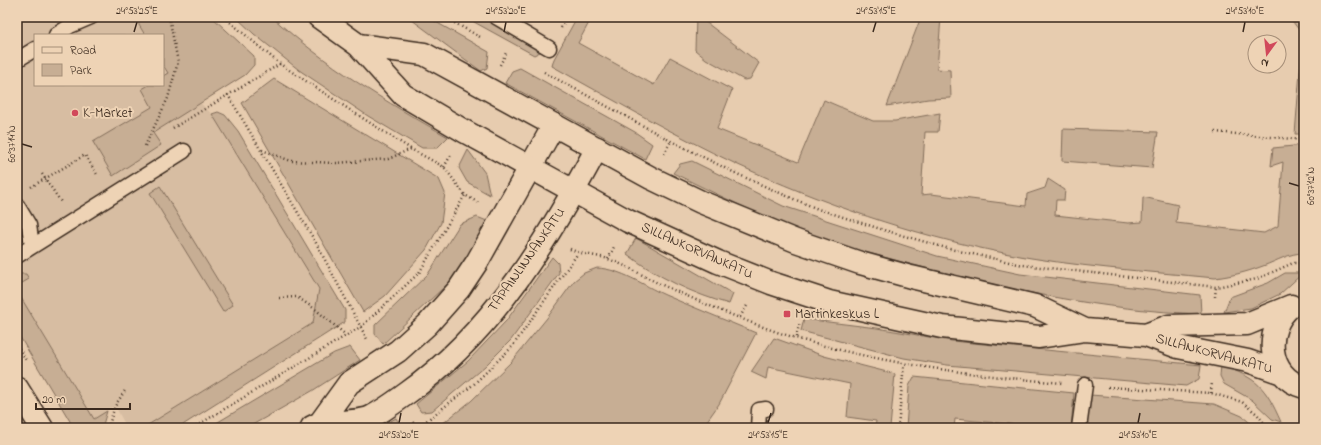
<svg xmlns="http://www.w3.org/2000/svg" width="1321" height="445" font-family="'Indie Flower',sans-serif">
<rect width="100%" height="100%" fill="#e7ccaf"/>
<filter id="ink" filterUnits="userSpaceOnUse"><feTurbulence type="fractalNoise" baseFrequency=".025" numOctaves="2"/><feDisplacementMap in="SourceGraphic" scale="8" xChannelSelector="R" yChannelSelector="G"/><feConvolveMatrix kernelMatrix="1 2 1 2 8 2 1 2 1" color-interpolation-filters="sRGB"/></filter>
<g filter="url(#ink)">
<path fill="#d7bda2" d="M17,17h121l1,8 6,10h-110v50h128v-20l5,8 44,41 107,175 -6,34 -170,105h-16l-12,-22 -21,13 -77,-128z"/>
<path fill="#c7ae94" stroke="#816c59" d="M138,17h74l42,39v9l-9,10 -92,58 8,12 -48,31 -20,-34 59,-35 -10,-18 7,-4h14v-9l5,-3 -5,-8v-30h-18l-6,-10z
M236,17h36c53,48 114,85 176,120l-11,11h-15l-54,-32 -69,-46 -45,-36z
M408,17h19l62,35 -2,16 -6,3z
M465,17h20l57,34 -8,4z
M577,17h15l-14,26 76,42 16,-28 62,33 -15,39 81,33 26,-62 49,21h22l45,-8 -2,19h-13l-4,63 10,-1 95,12 1,-12 18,-6 3,-9 17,11 -1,10h-8l-1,15 73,8 14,-1 1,-25 35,8 -2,18 88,10 14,-7 5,-64 -12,4 2,-18 31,-3v108c-15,0 -27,8 -41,13 -16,6 -32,10 -48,12 -70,-7 -142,-11 -211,-25 -92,-18 -183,-50 -268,-89 -63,-30 -123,-64 -184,-98l2,-7z
M696,17h3l60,46 -9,16 -6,1 -38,-21 -11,-9z
M921,17h20l-4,52 13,1 1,28 -23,1 -41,7z
M1289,17h15v117h-9l8,-99z
M520,68l115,64 17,12 -7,15 -140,-76 7,-12z
M274,79l165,100 6,14 -4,30 -15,27 -41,46 -22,16 -121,-209z
M218,112l7,3 13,16 107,179v12l-167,106h-35l170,-105 6,-34 -107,-175z
M1063,129l95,3 -6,36 -90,-7z
M468,150l17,23 5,22 -23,-13 -8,-14z
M692,161l91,45 154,50 83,18 180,21 1,19c-98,-4 -196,-24 -291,-50 -37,-10 -75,-19 -111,-33 -43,-17 -84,-38 -126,-58l7,-9z
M160,186l73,119 -10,7 -73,-119z
M477,217l10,4 -30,54 -74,69 -8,-10v-9l53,-51 32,-50z
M636,238l97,56 -4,10c-36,-10 -72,-27 -102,-50z
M552,257l6,6 1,10 -48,67 -26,26 -53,45 -11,1 -5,-8 52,-43 38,-40z
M597,268c24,1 46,17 68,27 30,13 60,25 91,38l-37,71 -17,24h-265l34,-27 40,-39 36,-44 27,-37 10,-8z
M1285,273h18l-23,21 -29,14 -27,4 6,-15 38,-14z
M17,274h9l3,5 -12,7z
M17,291l77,128 13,-8 -5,17h-28l-57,-96z
M804,319l73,9 75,13 249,24 -2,14 -13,7 -239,-21 -43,-7 -103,-27z
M774,338l50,18 71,18 -5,54h-15l1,-7 -29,-4 3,-33 -82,-17 -2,12 -15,-7z
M350,347l10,13 -48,31 -65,37h-39l126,-75z
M1221,365c37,14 44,21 60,57l-9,-3 -20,-19 -28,-16 -4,-8z
M914,377l160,16 -3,35h-20l-96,-9 -1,9h-48l3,-42z
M1090,395l124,9 28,12 14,12h-170z
M396,418l5,8 -2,2h-20z"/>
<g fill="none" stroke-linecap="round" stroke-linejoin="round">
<g stroke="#3b2a1e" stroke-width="17">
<path id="service" d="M496,17l53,31
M56,35l14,-9 21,-9
M17,60l18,-11
M17,205l12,20 3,21
M17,256l167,-105
M758,428l1,-18 7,-1
M1079,428l6,-43"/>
</g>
<g stroke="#3b2a1e" stroke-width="25">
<path id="minor" d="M17,388l25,40"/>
</g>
<g stroke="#3b2a1e" stroke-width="25">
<path id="tertiary" d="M320,423c11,-1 41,-1 51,-6 12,-6 24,-15 35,-23 86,-61 142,-154 191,-246
M312,427l8,-4 29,-40 49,-32 30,-27 31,-35 18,-27 77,-137"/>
</g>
<g stroke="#3b2a1e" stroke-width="25">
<path id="secondary" d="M319,17l39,28 45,50 61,36 164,90 90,41 53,21 58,19 113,25 97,10 46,-7 61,5 32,12 70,14 34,12
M358,45l66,9 227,124 50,24 95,39 64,22 51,14 124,29 50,24
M1291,306c-28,23 -24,71 13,81
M1146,335l23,-9 78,-2 44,-18"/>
</g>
<path stroke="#3b2a1e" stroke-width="2.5" stroke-dasharray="1 3" stroke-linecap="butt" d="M224,17l56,47 70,46 61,39 33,18 21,28 14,8
M444,17l38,21
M561,28l6,-11
M280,64l-52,31 88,148 51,96
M500,65l7,-14
M544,72l127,69 64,32 54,24 29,12 69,22 63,18 73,16 193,22 41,-8 36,-16h11
M173,128l55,-33
M1215,132l89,8
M145,146l23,-48 10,-36 -9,-45
M262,150l29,11 45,2 52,-4 23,-10
M664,154l7,-13
M444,167l7,-12
M42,174l19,28
M31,187l54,-32 13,21
M570,249c13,6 26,6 38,10 18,6 35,17 52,25 38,17 77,34 117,48 94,31 187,42 285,51
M608,259l7,-14
M1215,297l1,-10
M279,298l18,-1 18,12 31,26
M740,317l8,-13
M796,337l4,-15
M17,345l10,17
M1108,387l103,6 31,9 15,12 11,14
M1211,393l1,-11
M413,422l4,6
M108,428l7,-22 11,-17
M193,428l169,-102 57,-53 46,-78
M417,428l57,-44 38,-37 66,-94
M898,428l6,-64"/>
<use href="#service" stroke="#eed3b5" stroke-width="14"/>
<use href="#minor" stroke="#eed3b5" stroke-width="22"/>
<use href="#tertiary" stroke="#eed3b5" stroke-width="22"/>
<use href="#secondary" stroke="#eed3b5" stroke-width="22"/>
</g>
</g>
<path fill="none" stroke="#3b2a1e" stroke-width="1.5" d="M134,32l3,-10M504,32l2,-10M873,32l3,-10M1243,32l2,-10M22,144l10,3M1289,183l10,3M399,423l2,-10M768,423l3,-10M1138,423l2,-10"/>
<g fill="#d1495b" stroke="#eed3b5" stroke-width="1.5">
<circle cx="75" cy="113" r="4"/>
<rect x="783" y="310" width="8" height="8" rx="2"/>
</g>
<g text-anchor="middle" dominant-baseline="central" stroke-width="4" stroke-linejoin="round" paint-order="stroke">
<g font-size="14" fill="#3b2a1e" stroke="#eed3b5" text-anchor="start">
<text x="83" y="113">K-Market</text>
<text x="795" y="314">Martinkeskus L</text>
</g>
<g font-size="14" fill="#3b2a1e" stroke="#eed3b5">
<text transform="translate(697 251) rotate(24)">SILLANKORVANKATU</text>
<text transform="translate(527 260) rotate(-55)">TAPAINLINNANKATU</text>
<text transform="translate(1214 354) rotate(15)">SILLANKORVANKATU</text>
</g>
</g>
<rect width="1321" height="445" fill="none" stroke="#eed3b5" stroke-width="44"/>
<rect x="34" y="34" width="130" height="52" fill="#eed3b5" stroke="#a68f79"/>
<rect x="42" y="47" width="20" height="6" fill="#eed3b5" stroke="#a68f79"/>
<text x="70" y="54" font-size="12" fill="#3b2a1e">Road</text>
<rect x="42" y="64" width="20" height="12" fill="#c7ae94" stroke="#a68f79"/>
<text x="70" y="74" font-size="12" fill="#3b2a1e">Park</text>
<g transform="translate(1267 54) rotate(195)"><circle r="19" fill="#eed3b5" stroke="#a68f79"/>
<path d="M0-3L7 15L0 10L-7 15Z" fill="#d1495b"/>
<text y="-6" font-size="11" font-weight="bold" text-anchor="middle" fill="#3b2a1e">N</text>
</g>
<path d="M36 403v6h94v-6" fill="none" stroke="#3b2a1e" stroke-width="2"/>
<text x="42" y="403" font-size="12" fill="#3b2a1e" stroke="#eed3b5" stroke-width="3" paint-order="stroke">20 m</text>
<rect x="22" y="22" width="1277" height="401" fill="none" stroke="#3b2a1e" stroke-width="1.5"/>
<g font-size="10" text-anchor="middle" fill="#3b2a1e">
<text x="137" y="14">24°53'25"E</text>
<text x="506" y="14">24°53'20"E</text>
<text x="876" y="14">24°53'15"E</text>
<text x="1245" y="14">24°53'10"E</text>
<text transform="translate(11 144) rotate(-90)" y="4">60°37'14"N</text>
<text transform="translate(1310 186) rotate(-90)" y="4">60°37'12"N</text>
<text x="399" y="438">24°53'20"E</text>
<text x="768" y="438">24°53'15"E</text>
<text x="1138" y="438">24°53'10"E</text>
</g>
</svg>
